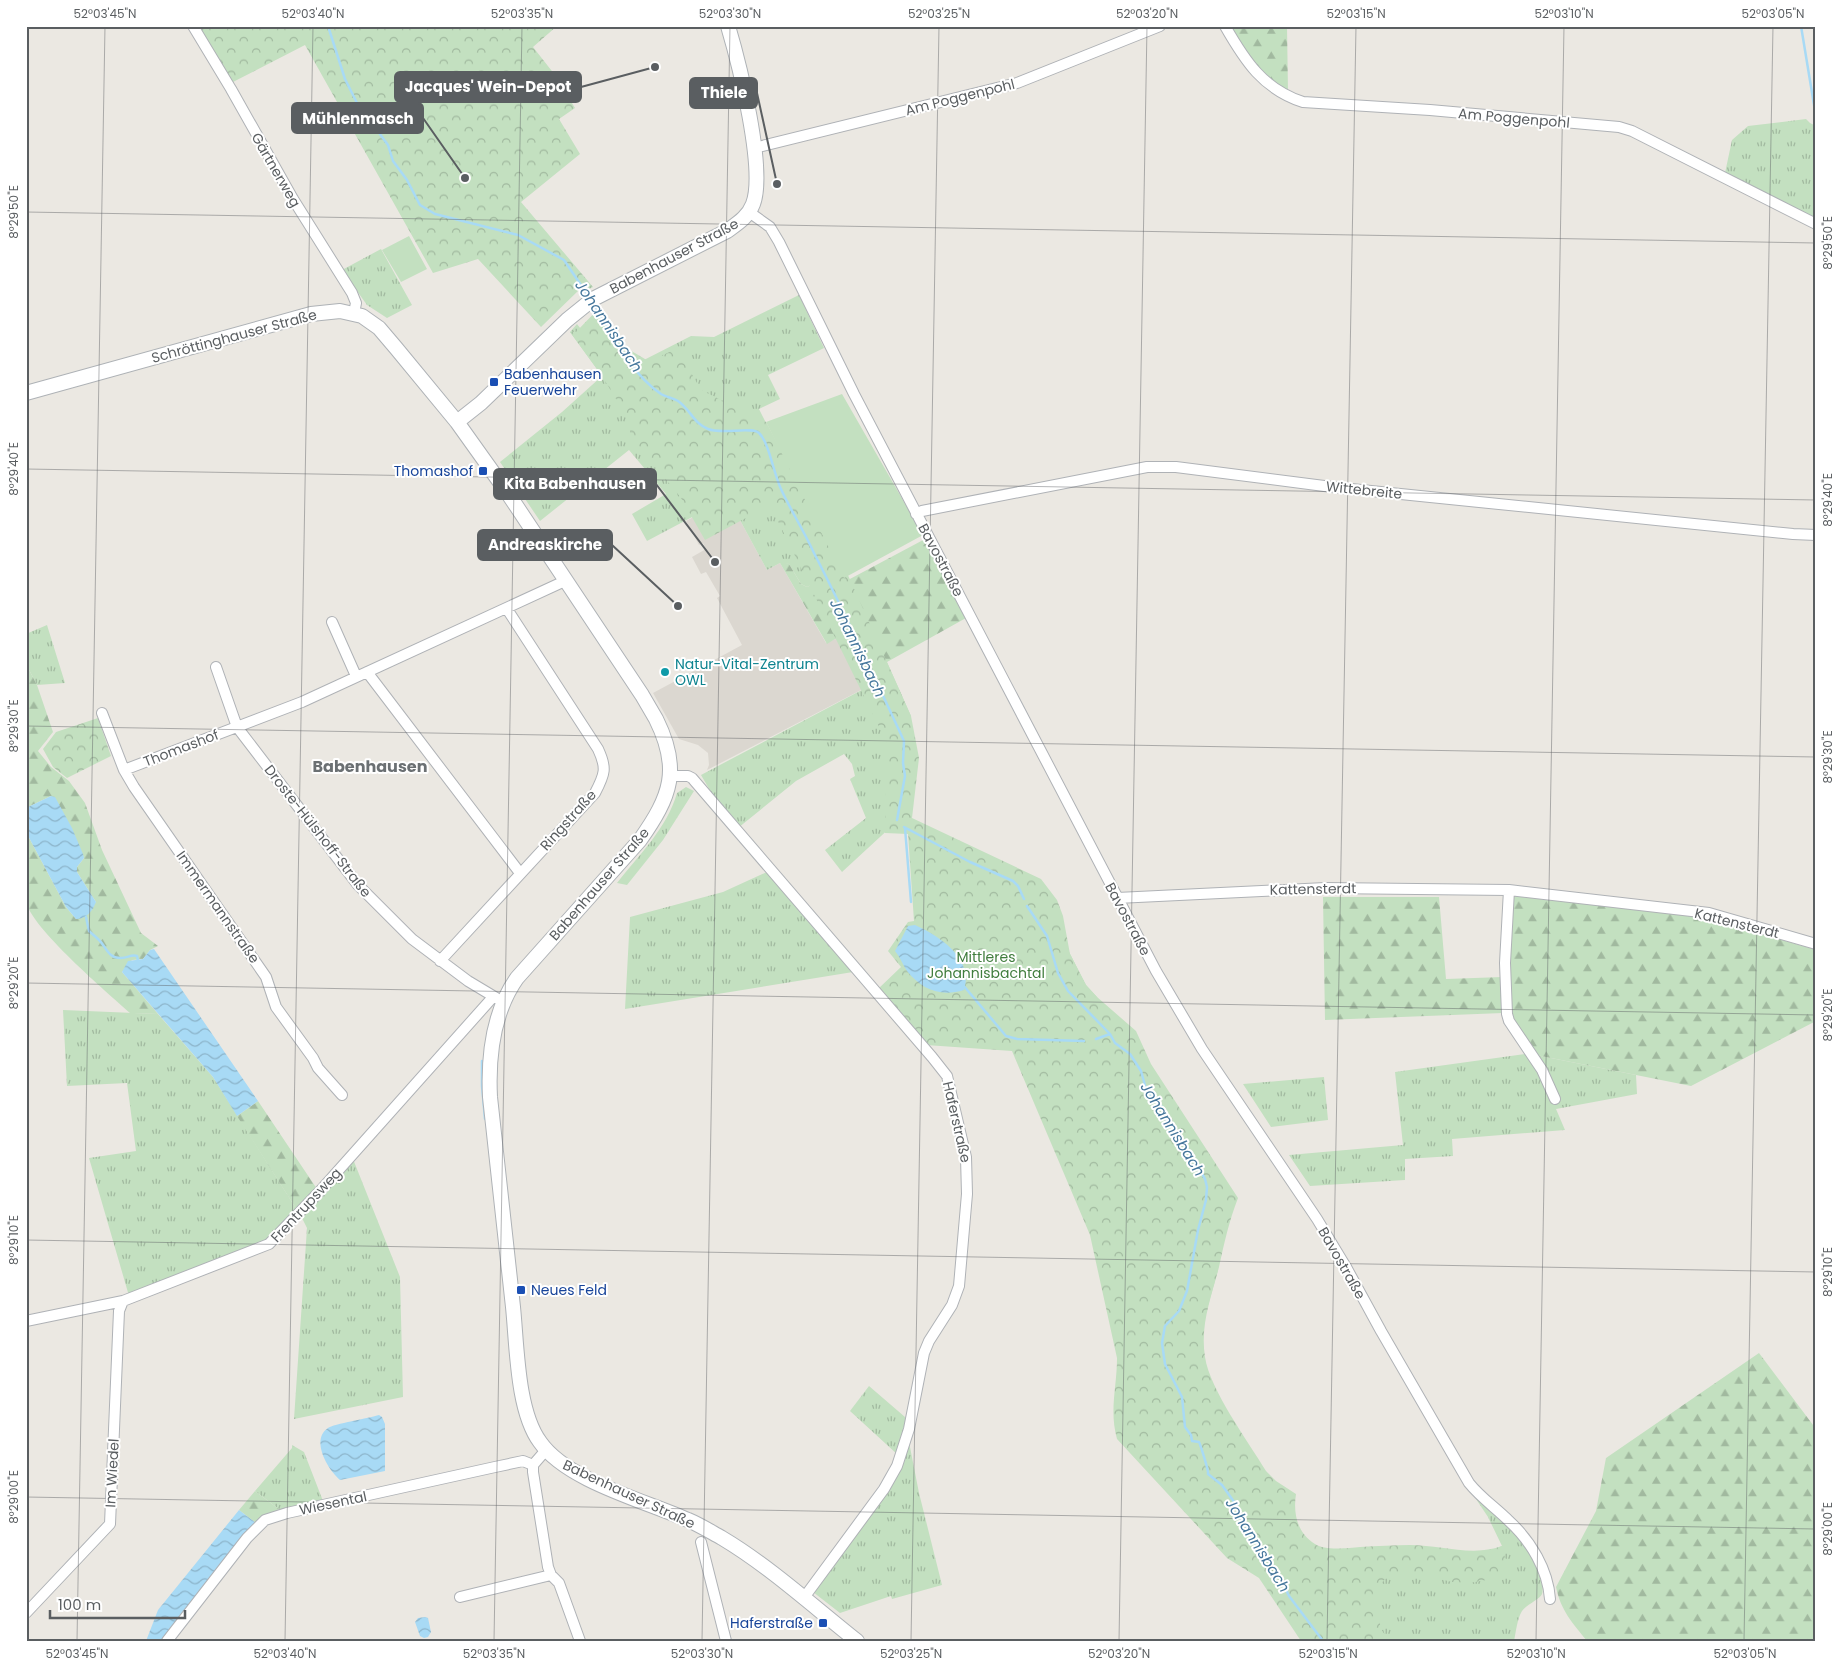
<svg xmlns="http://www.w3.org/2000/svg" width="1842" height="1667" font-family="Poppins,sans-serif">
<defs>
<pattern id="grass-tufts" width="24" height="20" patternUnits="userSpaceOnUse" patternTransform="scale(1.25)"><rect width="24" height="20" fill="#c3e0c0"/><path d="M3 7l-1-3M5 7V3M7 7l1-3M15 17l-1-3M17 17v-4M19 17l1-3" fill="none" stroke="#a1b99f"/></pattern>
<pattern id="forest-firs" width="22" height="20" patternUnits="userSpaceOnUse" patternTransform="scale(1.25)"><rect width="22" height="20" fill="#c3e0c0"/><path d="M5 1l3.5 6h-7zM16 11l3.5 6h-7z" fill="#a1b99f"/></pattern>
<pattern id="park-crowns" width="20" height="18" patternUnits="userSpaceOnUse" patternTransform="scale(1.25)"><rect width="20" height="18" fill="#c3e0c0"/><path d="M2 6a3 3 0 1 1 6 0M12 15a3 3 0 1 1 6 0" fill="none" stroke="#a1b99f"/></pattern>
<pattern id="water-waves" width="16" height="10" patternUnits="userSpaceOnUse" patternTransform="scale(1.25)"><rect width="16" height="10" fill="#a8daf5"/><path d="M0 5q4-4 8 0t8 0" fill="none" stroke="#8cb4ca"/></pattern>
</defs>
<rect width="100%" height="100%" fill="#ebe8e2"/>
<path fill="#dbd7d0" d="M728,498l39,72 13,-7 46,80 9,-4 4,1 24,49 -156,81 2,-5 -1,-12 -10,-8 -19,-6 -26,-46 89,-48 -25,-47 3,-2 -14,-24 -5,2 -9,-17 14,-8 -3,-6 -4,2 -13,-24z"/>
<path fill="url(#grass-tufts)" d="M1806,119l4,4 6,3v92l-91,-45 7,-33 16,-14z
M381,249l31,56 -25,13 -20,-13 -25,-35z
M799,295l25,53 -56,27 12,24 -21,10 85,169 -40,-52 -166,-163 53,-27 23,1z
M577,324l10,13 159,96 65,152 -4,2 -6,-3 -12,-20 -9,-1 -13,7 -39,-72 -81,43 -15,-27 34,-20 -37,-44 -89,71 -40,-59 62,-50 40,-36 -32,-44z
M47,625l18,58 -28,2 -11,-21v-30z
M873,684l20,41v100l-51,47 -17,-22 41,-32 -16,-39 5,-3 -3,-12 -8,-10 -48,27 -58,47 -23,-29 -14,-24z
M686,787l8,4 -31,49 -36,45 -10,-2c22,-28 50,-55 60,-90z
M767,872l86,100 -228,37 5,-92 93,-25z
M1064,942l22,43 11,12 121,273 -11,39 -4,-2 -3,63 111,186 164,-5 16,-1 11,-4 -14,-29 -18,-27c26,25 58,49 69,85 2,6 5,13 3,19 -2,5 -16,11 -20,17 -5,8 -6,21 -8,30h-185l-91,-142 -157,-495z
M1502,977l34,78 100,20 1,19 -81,15 9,21 -113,9 1,17 -48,3v21l-95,6 -21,-31 114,-10 -8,-73 130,-18 -22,-33z
M63,1010l95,4 55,63 84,133 -28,31 -140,55 -40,-138 47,-7 -9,-68 -60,3z
M1324,1077l4,43 -57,7 -28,-43z
M353,1159l47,118 3,120 -109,22 13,-191 -6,-12z
M869,1386l36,31 1,6 -8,32 -48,-44z
M909,1442l10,51 23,92 -50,14 -1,-3 -51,17 -27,-21z
M292,1445l12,7 19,49 -43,9 -25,-19 37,-43z"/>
<path fill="url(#forest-firs)" d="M1230,26h57l1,66 -36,-28z
M925,539l41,79 -79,44 24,54 -12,8 -66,-136z
M783,562l6,2 12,20 6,3 4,-2 29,55 -5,-1 -8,5 -47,-81z
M26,664l11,21 16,47 -15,19 13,16 18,14 16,22 17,47 39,83 17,13 -8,4 -7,9 -11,1 -10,12 36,42 -28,-1c-22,-20 -100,-86 -104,-112 -3,-19 0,-48 0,-69l40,75 10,12 20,-17 -19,-30v-5l7,-9 -33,-62 -25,12z
M1512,896l193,21 111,33v71l-125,65 -155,-31 -25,-38 -3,-41z
M1323,897h116l7,82 56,-2 1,36 -178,7z
M258,1101l59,88 -20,21 -60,-94z
M1759,1353l57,76v212h-229c-15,-19 -26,-30 -31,-54l40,-76 10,-53z
M255,1491l25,19 -13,5 -11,8 -17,-13z"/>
<path fill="url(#park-crowns)" d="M198,26h359l-24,21 22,28 20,33 -16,11 21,35 -59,48 72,85 -8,4 -6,-1 -38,37 -63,-68 -45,14 -128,-228 -72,37z
M600,307l23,39 27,16 27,-14 24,42 65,32 81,151 64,143 8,42 -7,60 129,61 16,21 6,16 7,38 16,31 11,12 39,34 15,33 87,134c-9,23 -14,46 -19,69 -8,31 -19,58 -14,90 5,33 43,84 61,114l10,10 20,13c-3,19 1,39 19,50 10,7 33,4 45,3 17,-1 34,-2 50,-2 31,0 62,12 92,1l8,30 -41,7 -17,-1 -41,-10 -25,6 -7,8 -3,19 5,24 8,12h-88l-42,-63 -32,-20 -110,-119c-8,-29 0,-52 0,-81l-27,-123 -78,-184 -86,-6 -48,-56 23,-22 -13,-16 20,-29 6,-1 -6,-87 -23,-1 2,-90 -117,-238 -65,35 -24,-42 -51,-63v-13l-28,-46 -32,-44h6z
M98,718l13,38 -44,22 -14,-11 -10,-18 13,-17z"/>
<path fill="#c3e0c0" d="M409,236l18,33 -26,13 -19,-32z
M842,394l81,141 -79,43 -78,-156z"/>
<path fill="url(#water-waves)" d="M51,796l4,1 17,31 11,26 1,4 -7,9v5l19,30c-4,10 -10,17 -20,17l-10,-12 -40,-75v-24z
M915,925c24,11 59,33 49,65 -23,7 -42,0 -57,-19 -4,-6 -7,-14 -12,-20l13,-25z
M154,949l104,152 -21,15 -24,-39 -91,-105 6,-11 15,-2 7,-9z
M379,1415l3,2 3,7v47l-45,9c-12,-10 -30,-40 -12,-52 5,-4 42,-10 51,-13z
M239,1510l17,13 -10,9 -85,109h-15l12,-31z
M425,1617l3,1 3,14 -3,5 -4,1 -4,-2 -5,-14 3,-4z"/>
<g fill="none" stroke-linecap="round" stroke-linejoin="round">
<path stroke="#a8daf5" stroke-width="2.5" d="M328,26l17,53 12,24 31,42 5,16 14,19 13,25 15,9 83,21 46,25 25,37
M1801,26l15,91
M593,303c19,31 37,70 68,91 5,3 12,4 17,7 12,8 16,23 30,28 14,6 44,-3 51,4 10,9 15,42 22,56 10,22 23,42 33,64 32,62 61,125 90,188l-1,22 2,13 -8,44
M904,827l66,35 43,19 5,5 6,13
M905,828l6,74
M1027,906l20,30 11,37 10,18 42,43
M86,917l3,14c3,3 6,5 9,8 8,7 10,20 23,19 7,0 10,-4 16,-2l1,5
M963,985l43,51 11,3 67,2
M1096,1039l14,-5 5,9 15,11 11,17 5,18 17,19 1,9 15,17 26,45 2,8 -1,13 -8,30 -11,61 -8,20 -14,15 -3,17 3,21 17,33 3,30 6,8 1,6 7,1c1,2 10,29 9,32l14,11 15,21 3,11 38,57 11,22 34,45
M482,1061v25l3,33"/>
<g stroke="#afb2b6" stroke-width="12">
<path id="minor" d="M193,26l38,63 62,110 59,94 4,10 -2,10
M1225,26c20,35 38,63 78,76l127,8 189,17 13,4 184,93
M754,148l263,-65 143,-57
M749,212l21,15 9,15 75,152 302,577 46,78 115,170 29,48 35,64 88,152c12,15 27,25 40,38 22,20 39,49 41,78
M916,514l6,-3 225,-44h29l156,20 461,47 23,1
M332,622l24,54
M216,667l21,60 121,158 54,54 56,42 30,18
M367,672l153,201
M102,713l22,57 10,17 132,190 10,30 37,51 5,10 24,27
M124,770l178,-68 265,-122
M670,776h18l4,2 240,279 15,19 19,81 1,37 -8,92 -7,19 -23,36 -5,12 -15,76 -12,37 -13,23 -81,110
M1509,890l-4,73 2,51 2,7 33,49 13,29
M1117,898l208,-10 184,2 200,23 107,31
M440,961l155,-168c10,-19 12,-25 3,-44l-91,-140
M26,1321l97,-20 146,-57 51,-53 173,-194
M546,1450l-13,15v7l15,95 3,8 8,8 21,58
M701,1542l25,99
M460,1597l91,-22
M26,1613l84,-89 9,-213 4,-10
M167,1641l80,-103 18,-18 22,-7 208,-46 28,-6 10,4"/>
</g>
<g stroke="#aeb2b6" stroke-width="16">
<path id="secondary" d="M26,393l285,-79 29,-3 22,5 17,12 17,20 61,74 50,70 135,203 14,24c25,50 15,77 -16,121l-123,138c-24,34 -29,78 -27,119 7,70 15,140 23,210 4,39 4,104 27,135 27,39 106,59 148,78 12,5 23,12 34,18 47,28 92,69 135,103
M457,422l24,-19 86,-83 26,-21 134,-68c11,-8 21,-14 26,-27 13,-34 -14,-141 -25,-178"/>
</g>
<use href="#minor" stroke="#fff" stroke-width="10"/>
<use href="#secondary" stroke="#fff" stroke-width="14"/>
</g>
<path fill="none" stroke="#5a5e61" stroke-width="1" stroke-opacity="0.45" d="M26,212l1790,31M26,469l1790,31M26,726l1790,31M26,983l1790,32M26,1240l1790,32M26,1497l1790,32M77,1641l28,-1615M285,1641l28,-1615M494,1641l28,-1615M702,1641l28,-1615M911,1641l28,-1615M1119,1641l28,-1615M1327,1641l29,-1615M1536,1641l28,-1615M1744,1641l29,-1615"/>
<g fill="#1a4fb4" stroke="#fff" stroke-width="2">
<rect x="489" y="377" width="10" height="10" rx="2.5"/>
<rect x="478" y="466" width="10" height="10" rx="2.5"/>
<rect x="516" y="1285" width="10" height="10" rx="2.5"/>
<rect x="818" y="1618" width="10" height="10" rx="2.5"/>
</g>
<circle fill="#0f9aa8" stroke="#fff" stroke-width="2" cx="665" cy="672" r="5"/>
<g text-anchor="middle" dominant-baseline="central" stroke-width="4" stroke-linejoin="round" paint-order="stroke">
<g font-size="14" fill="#5a5e61" stroke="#fff">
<text transform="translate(960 97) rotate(-14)">Am Poggenpohl</text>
<text transform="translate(1514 118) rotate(5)">Am Poggenpohl</text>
<text transform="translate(276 170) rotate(60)">Gärtnerweg</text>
<text transform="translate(674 256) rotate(-28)">Babenhauser Straße</text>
<text transform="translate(234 336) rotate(-15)">Schröttinghauser Straße</text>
<text transform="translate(1364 490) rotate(6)">Wittebreite</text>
<text transform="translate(941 560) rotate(62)">Bavostraße</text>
<text transform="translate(181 748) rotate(-21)">Thomashof</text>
<text transform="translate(568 820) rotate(-48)">Ringstraße</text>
<text transform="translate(318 831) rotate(52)">Droste-Hülshoff-Straße</text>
<text transform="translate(599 884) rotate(-49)">Babenhauser Straße</text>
<text transform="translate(1313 889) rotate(-1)">Kattensterdt</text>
<text transform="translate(218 907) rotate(55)">Immermannstraße</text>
<text transform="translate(1128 919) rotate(62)">Bavostraße</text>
<text transform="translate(1737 923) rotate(14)">Kattensterdt</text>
<text transform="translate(957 1122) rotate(77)">Haferstraße</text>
<text transform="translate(306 1205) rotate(-47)">Frentrupsweg</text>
<text transform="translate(1342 1263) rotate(60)">Bavostraße</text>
<text transform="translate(112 1473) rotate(-87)">Im Wiedel</text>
<text transform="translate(629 1494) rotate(25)">Babenhauser Straße</text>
<text transform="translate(333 1503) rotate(-12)">Wiesental</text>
</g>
<g font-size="14" fill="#164399" stroke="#fff" text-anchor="start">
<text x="504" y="374">Babenhausen<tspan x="504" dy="16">Feuerwehr</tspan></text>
<text x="473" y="471" text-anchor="end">Thomashof</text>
<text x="531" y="1290">Neues Feld</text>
<text x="813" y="1623" text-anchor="end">Haferstraße</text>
</g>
<g font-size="14" fill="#0d838f" stroke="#fff" text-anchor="start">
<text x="675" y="664">Natur-Vital-Zentrum<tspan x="675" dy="16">OWL</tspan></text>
</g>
<g font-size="14" fill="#407d3d" stroke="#fff">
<text x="986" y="957">Mittleres<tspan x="986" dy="16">Johannisbachtal</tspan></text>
</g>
<g font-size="15" font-style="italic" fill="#45779c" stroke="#fff">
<text transform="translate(609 326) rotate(56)">Johannisbach</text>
<text transform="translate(858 648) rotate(64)">Johannisbach</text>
<text transform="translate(1173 1129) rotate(58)">Johannisbach</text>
<text transform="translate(1258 1545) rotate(58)">Johannisbach</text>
</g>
<g font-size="16" font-weight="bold" fill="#6b7073" stroke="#fff">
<text x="370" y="766">Babenhausen</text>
</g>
</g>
<path fill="none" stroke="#5a5e61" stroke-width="2" d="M655 67L581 87M777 184L757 93M465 178L423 118M715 562L656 484M678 606L612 545"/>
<g fill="#5a5e61" stroke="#fff" stroke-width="2">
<circle cx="655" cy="67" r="5"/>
<circle cx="777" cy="184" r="5"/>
<circle cx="465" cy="178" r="5"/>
<circle cx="715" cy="562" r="5"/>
<circle cx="678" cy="606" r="5"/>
</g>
<g fill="#5a5e61" stroke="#5a5e61" stroke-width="2">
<rect x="395" y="72" width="186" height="30" rx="5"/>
<rect x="690" y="78" width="67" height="30" rx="5"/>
<rect x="292" y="103" width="131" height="30" rx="5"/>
<rect x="494" y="469" width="162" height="30" rx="5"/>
<rect x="478" y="530" width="134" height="30" rx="5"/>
</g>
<g font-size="15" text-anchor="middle" font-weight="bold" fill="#fff">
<text x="488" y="92">Jacques' Wein-Depot</text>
<text x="724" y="98">Thiele</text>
<text x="358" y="124">Mühlenmasch</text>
<text x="575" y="489">Kita Babenhausen</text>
<text x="545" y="550">Andreaskirche</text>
</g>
<rect width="1842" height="1667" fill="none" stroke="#ffffff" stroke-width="55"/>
<path d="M50 1610v8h135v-8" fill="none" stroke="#5a5e61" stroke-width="2.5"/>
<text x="58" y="1610" font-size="15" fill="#5a5e61" stroke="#ffffff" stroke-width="4" paint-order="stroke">100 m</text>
<rect x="28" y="28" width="1786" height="1612" fill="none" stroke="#5a5e61" stroke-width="2"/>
<g font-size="12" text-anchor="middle" fill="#5a5e61">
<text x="105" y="18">52°03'45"N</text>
<text x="313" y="18">52°03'40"N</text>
<text x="522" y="18">52°03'35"N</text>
<text x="730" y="18">52°03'30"N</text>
<text x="939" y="18">52°03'25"N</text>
<text x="1147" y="18">52°03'20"N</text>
<text x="1356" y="18">52°03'15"N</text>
<text x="1564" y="18">52°03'10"N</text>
<text x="1773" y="18">52°03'05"N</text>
<text transform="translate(14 212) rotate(-90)" y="4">8°29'50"E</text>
<text transform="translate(1828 243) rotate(-90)" y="4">8°29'50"E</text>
<text transform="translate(14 469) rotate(-90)" y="4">8°29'40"E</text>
<text transform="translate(1828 500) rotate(-90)" y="4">8°29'40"E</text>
<text transform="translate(14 726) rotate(-90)" y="4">8°29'30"E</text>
<text transform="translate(1828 757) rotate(-90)" y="4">8°29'30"E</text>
<text transform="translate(14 983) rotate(-90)" y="4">8°29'20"E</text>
<text transform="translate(1828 1015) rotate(-90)" y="4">8°29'20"E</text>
<text transform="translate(14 1240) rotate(-90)" y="4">8°29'10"E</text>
<text transform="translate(1828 1272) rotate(-90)" y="4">8°29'10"E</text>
<text transform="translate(14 1497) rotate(-90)" y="4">8°29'00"E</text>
<text transform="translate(1828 1529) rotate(-90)" y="4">8°29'00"E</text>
<text x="77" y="1658">52°03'45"N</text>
<text x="285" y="1658">52°03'40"N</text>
<text x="494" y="1658">52°03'35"N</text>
<text x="702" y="1658">52°03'30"N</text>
<text x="911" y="1658">52°03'25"N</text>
<text x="1119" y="1658">52°03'20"N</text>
<text x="1328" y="1658">52°03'15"N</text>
<text x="1536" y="1658">52°03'10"N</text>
<text x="1745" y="1658">52°03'05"N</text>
</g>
</svg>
